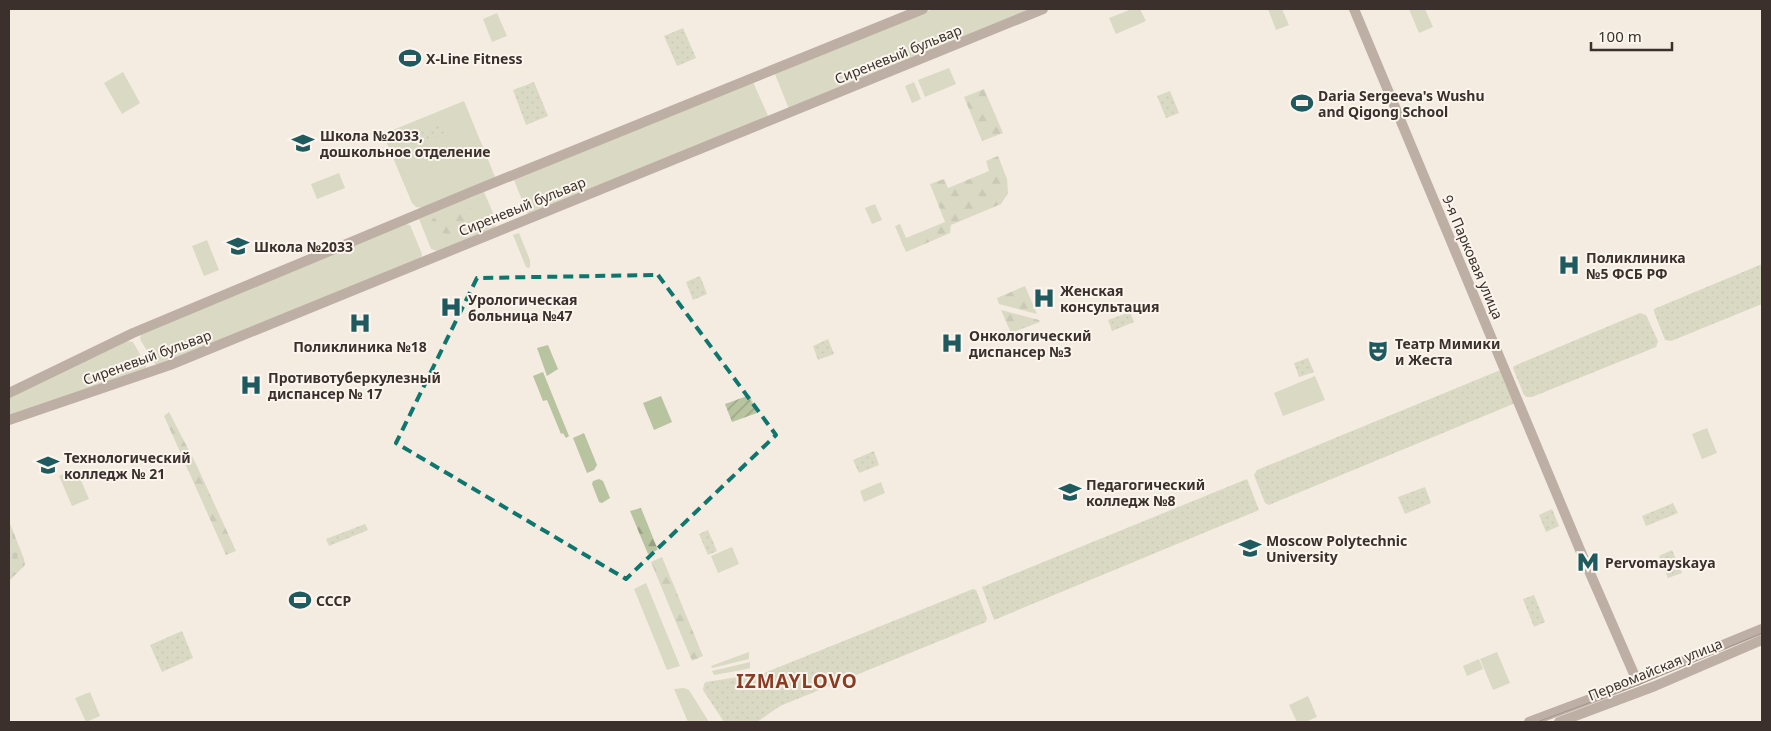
<svg xmlns="http://www.w3.org/2000/svg" width="1771" height="731" font-family="'Noto Sans',sans-serif">
<defs>
<pattern id="forest-firs" width="22" height="20" patternUnits="userSpaceOnUse" patternTransform="scale(1.25)"><rect width="22" height="20" fill="#b8c4a0"/><path d="M5 1l3.5 6h-7zM16 11l3.5 6h-7z" fill="#97a083"/></pattern>
<pattern id="cemetery-stones" width="16" height="16" patternUnits="userSpaceOnUse" patternTransform="scale(1.25)"><rect width="16" height="16" fill="#b8c4a0"/><path d="M2 7V4a2 2 0 0 1 4 0v3zM10 15v-3a2 2 0 0 1 4 0v3z" fill="#97a083"/></pattern>
<pattern id="park-dots" width="8" height="8" patternUnits="userSpaceOnUse" patternTransform="scale(1.25)"><rect width="8" height="8" fill="#b8c4a0"/><path d="M2 2h.1M6 6h.1" fill="none" stroke="#97a083" stroke-width="1.8" stroke-linecap="round"/></pattern>
<pattern id="garden-furrows" width="10" height="10" patternUnits="userSpaceOnUse" patternTransform="scale(1.25)"><rect width="10" height="10" fill="#b8c4a0"/><path d="M-1 1l2-2M0 10L10 0M9 11l2-2" fill="none" stroke="#97a083"/></pattern>
</defs>
<rect width="100%" height="100%" fill="#f4ebe1"/>
<path fill="#b8c4a0" d="M933,9h99l-243,100 -14,-35z
M1132,9h8l6,12 -30,13 -7,-16z
M1268,9h14l7,16 -13,5z
M1409,9h16l8,18 -14,6z
M497,13l10,23 -15,6 -9,-23z
M949,68l7,16 -31,13 -7,-17z
M123,72l17,31 -18,11 -18,-31z
M753,82l16,36 -241,97 -14,-35z
M914,82l7,17 -9,4 -7,-17z
M464,101l32,78 -73,29 -7,-1 -4,-4 -29,-69z
M339,173l6,15 -28,11 -6,-15z
M484,192l13,30 -2,5 -58,24 -6,-2 -12,-30z
M875,204l7,16 -10,4 -7,-16z
M405,224l5,1 12,29 -1,5 -252,105 -13,1 -15,-24 -1,-3 2,-5z
M519,233l11,27v7l-1,1 -3,-1 -13,-32z
M207,240l12,30 -15,6 -12,-30z
M125,341l8,1 13,23v3l-137,48v-19z
M548,345l10,24 -11,7 -10,-28z
M543,372l26,64 -3,2 -3,-5 -2,1 -14,-34 -4,1 -10,-25z
M1315,376l10,24 -42,16 -9,-23z
M661,396l11,26 -18,8 -11,-27z
M1707,428l10,25 -15,6 -10,-25z
M584,433l13,32 -3,5 -7,3 -14,-35z
M76,469l13,30 -17,7 -13,-30z
M599,479l4,2 7,17 -8,5 -3,-1 -7,-18 1,-3z
M881,482l4,11 -21,9 -4,-11z
M732,547l7,17 -21,9 -7,-17z
M646,583l34,83 -13,4 -33,-81z
M749,652v7l-37,9 -1,-2z
M1497,652l13,31 -17,7 -13,-31z
M1479,659l4,10 -16,7 -4,-10z
M750,662v6l-3,1 -33,6 -2,-4z
M684,688l5,2 20,32h-21l-14,-33z
M90,692l10,24 -14,6 -11,-24z
M1308,696l9,21 -12,5h-8l-8,-17z"/>
<path fill="url(#forest-firs)" d="M984,89l19,44 -21,8 -18,-44z
M998,156l9,23 1,14 -7,11 -50,21 -1,8 -44,19 -11,-26 5,-2 6,14 39,-16 -15,-38 14,-5 4,9 41,-17 -3,-10z
M463,205c9,3 14,7 17,16l-3,8 -22,10 -11,-6 -8,2 -3,-2 -3,-7 2,-7z
M1025,286l12,28 -38,-10 -2,-6z
M1001,310l38,10 1,2 -29,11z
M169,412l27,52 40,87 -10,4 -62,-139z
M641,508l17,42 -10,4 -18,-43z
M662,557l41,99 -11,5 -41,-99z"/>
<path fill="url(#cemetery-stones)" d="M9,521l15,38 1,6 -16,16z"/>
<path fill="url(#park-dots)" d="M683,28l13,30 -19,8 -13,-30z
M534,82l14,34 -22,9 -13,-35z
M1170,91l9,22 -13,5 -9,-22z
M443,123l5,10 -36,14 -3,-9z
M1762,264v40l-91,37 -6,-1 -11,-28v-3z
M700,276l7,18 -14,6 -7,-18z
M1130,312l4,10 -22,9 -4,-11z
M1640,313l6,2 12,26 -2,6 -124,50h-5l-3,-2 -11,-27 1,-2z
M828,339l6,15 -16,6 -5,-14z
M1308,358l6,14 -15,5 -5,-14z
M1498,371h3l13,31 -1,2 -244,101 -4,-2 -11,-28 3,-5z
M874,451l5,14 -20,8 -6,-13z
M1247,479l12,31 -265,110 -12,-33z
M1425,487l6,16 -26,11 -7,-17z
M1673,503l5,10 -32,13 -4,-10z
M1552,509l7,17 -13,6 -7,-17z
M365,524l3,6 -39,16 -3,-7z
M708,530l9,21 -9,4 -9,-21z
M1672,550l10,23 -14,5 -9,-22z
M973,589l3,1 11,28 -1,4 -206,84 -23,16h-33l-21,-32 1,-6 2,-2 58,-9z
M1534,595l11,27 -11,5 -11,-28z
M182,631l11,27 -31,14 -12,-27z"/>
<path fill="url(#garden-furrows)" d="M750,395l7,18 -25,9 -7,-18z"/>
<g fill="none" stroke-linecap="round" stroke-linejoin="round">
<path stroke="#7d675c" stroke-width="10" d="M1354,9l229,548 54,124
M9,393l124,-60 338,-141 452,-183
M9,420l161,-55 873,-356
M1529,722l72,-27 161,-66
M1559,722l96,-36 107,-46"/>
<path stroke="#3b302b" stroke-width="1" d="M1537,722l101,-37 124,-52"/>
</g>
<path d="M0 0H1771V731H0ZM658,275l118,160 -150,144 -230,-136 81,-165z" fill="#f4ebe1" fill-opacity=".55" fill-rule="evenodd"/>
<path fill="none" stroke="#0f766e" stroke-width="4" stroke-dasharray="10 6" stroke-linejoin="round" d="M658,275l118,160 -150,144 -230,-136 81,-165z"/>
<defs>
<g id="stadium-bare" transform="scale(1.725)"><path d="M0-5a6.5 5 0 1 0 0 10a6.5 5 0 1 0 0-10ZM-3.5-1.8h7v3.6h-7Z" fill="#1f5a5e" stroke="#fbf5ee" stroke-width="2.5" paint-order="stroke"/></g>
<g id="school-bare" transform="scale(1.725)"><path d="M0-5L7-2L0 1L-7-2ZM-4 1L0 2.5L4 1V4Q0 6-4 4Z" fill="#1f5a5e" stroke="#fbf5ee" stroke-width="2.5" paint-order="stroke"/></g>
<g id="hospital-bare" transform="scale(1.725)"><path d="M-5-5h3v3.5h4V-5h3V5h-3V1.5h-4V5h-3Z" fill="#1f5a5e" stroke="#fbf5ee" stroke-width="2.5" paint-order="stroke"/></g>
<g id="theatre-bare" transform="scale(1.725)"><path d="M-5-5.5Q0-4 5-5.5V0Q5 5 0 6Q-5 5-5 0ZM-3.3-2.5H-1v1.5H-3.3ZM1-2.5H3.3v1.5H1ZM-2.8 1Q0 5.5 2.8 1Z" fill="#1f5a5e" stroke="#fbf5ee" stroke-width="2.5" paint-order="stroke"/></g>
<g id="university-bare" transform="scale(1.725)"><path d="M0-5L7-2L0 1L-7-2ZM-4 1L0 2.5L4 1V4Q0 6-4 4Z" fill="#1f5a5e" stroke="#fbf5ee" stroke-width="2.5" paint-order="stroke"/></g>
<g id="metro-bare" transform="scale(1.725)"><path d="M-5.5 5V-5H-3L0 0L3-5H5.5V5H3V-.5L0 4L-3-.5V5Z" fill="#1f5a5e" stroke="#fbf5ee" stroke-width="2.5" paint-order="stroke"/></g>
</defs>
<g fill-rule="evenodd">
<use href="#stadium-bare" x="410" y="58"/>
<use href="#stadium-bare" x="1302" y="103"/>
<use href="#school-bare" x="303" y="143"/>
<use href="#school-bare" x="238" y="246"/>
<use href="#hospital-bare" x="1569" y="265"/>
<use href="#hospital-bare" x="1044" y="298"/>
<use href="#hospital-bare" x="451" y="307"/>
<use href="#hospital-bare" x="360" y="323"/>
<use href="#hospital-bare" x="952" y="343"/>
<use href="#theatre-bare" x="1378" y="351"/>
<use href="#hospital-bare" x="251" y="385"/>
<use href="#university-bare" x="48" y="465"/>
<use href="#university-bare" x="1070" y="492"/>
<use href="#university-bare" x="1250" y="548"/>
<use href="#metro-bare" x="1588" y="562"/>
<use href="#stadium-bare" x="300" y="600"/>
</g>
<g text-anchor="middle" dominant-baseline="central" stroke-width="4" stroke-linejoin="round" paint-order="stroke">
<g font-size="14" fill="#3b302b" stroke="#fbf5ee">
<text transform="translate(898 54) rotate(-22)">Сиреневый бульвар</text>
<text transform="translate(522 206) rotate(-22)">Сиреневый бульвар</text>
<text transform="translate(1473 257) rotate(67)">9-я Парковая улица</text>
<text transform="translate(147 357) rotate(-20)">Сиреневый бульвар</text>
<text transform="translate(1655 669) rotate(-22)">Первомайская улица</text>
</g>
<g font-size="14" font-weight="bold" fill="#3b302b" stroke="#fbf5ee" text-anchor="start">
<text x="426" y="58">X-Line Fitness</text>
<text x="1318" y="95">Daria Sergeeva's Wushu<tspan x="1318" dy="16">and Qigong School</tspan></text>
<text x="320" y="135">Школа №2033,<tspan x="320" dy="16">дошкольное отделение</tspan></text>
<text x="254" y="246">Школа №2033</text>
<text x="1586" y="257">Поликлиника<tspan x="1586" dy="16">№5 ФСБ РФ</tspan></text>
<text x="1060" y="290">Женская<tspan x="1060" dy="16">консультация</tspan></text>
<text x="468" y="299">Урологическая<tspan x="468" dy="16">больница №47</tspan></text>
<text x="969" y="335">Онкологический<tspan x="969" dy="16">диспансер №3</tspan></text>
<text x="1395" y="343">Театр Мимики<tspan x="1395" dy="16">и Жеста</tspan></text>
<text x="360" y="346" text-anchor="middle">Поликлиника №18</text>
<text x="268" y="377">Противотуберкулезный<tspan x="268" dy="16">диспансер № 17</tspan></text>
<text x="64" y="457">Технологический<tspan x="64" dy="16">колледж № 21</tspan></text>
<text x="1086" y="484">Педагогический<tspan x="1086" dy="16">колледж №8</tspan></text>
<text x="1266" y="540">Moscow Polytechnic<tspan x="1266" dy="16">University</tspan></text>
<text x="1605" y="562">Pervomayskaya</text>
<text x="316" y="600">СССР</text>
</g>
<g font-size="19" font-weight="bold" letter-spacing="1" fill="#8c3b22" stroke="#fbf5ee">
<text x="797" y="681">IZMAYLOVO</text>
</g>
</g>
<rect width="1771" height="731" fill="none" stroke="#3b302b" stroke-width="20"/>
<path d="M1591 42v8h81v-8" fill="none" stroke="#3b302b" stroke-width="2.5"/>
<text x="1598" y="42" font-size="15" fill="#3b302b" stroke="#fbf5ee" stroke-width="4" paint-order="stroke">100 m</text>
</svg>
